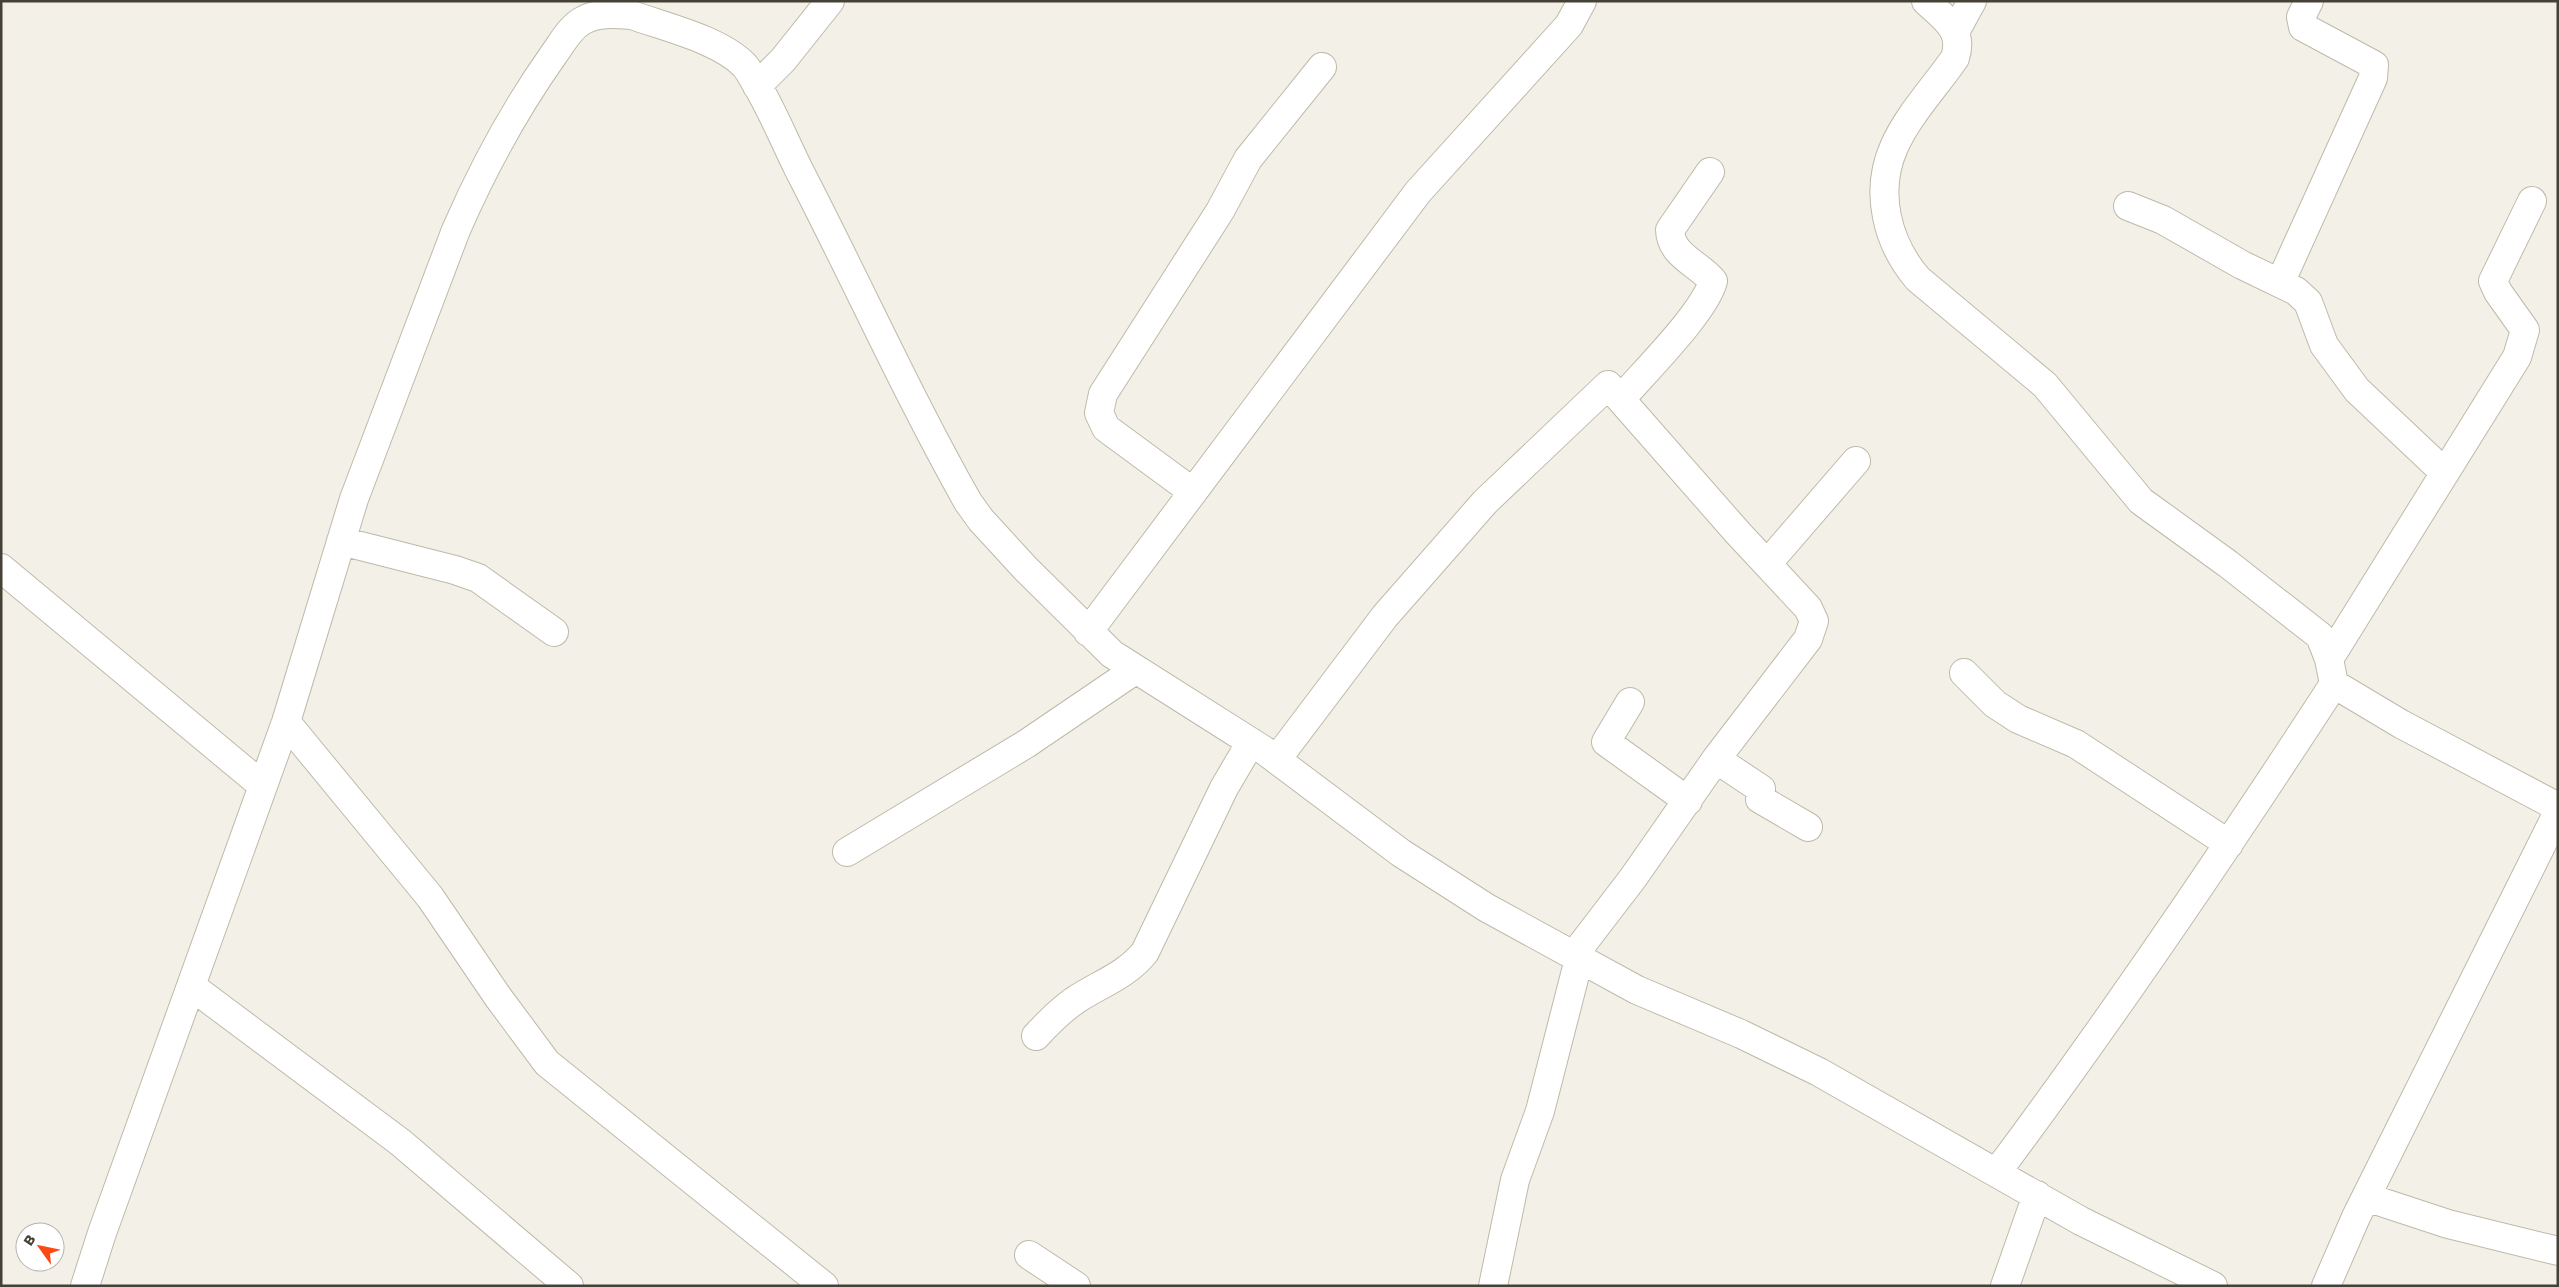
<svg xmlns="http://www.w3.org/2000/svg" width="2559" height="1287" font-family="'Work Sans',sans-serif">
<rect width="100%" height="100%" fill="#f3f0e7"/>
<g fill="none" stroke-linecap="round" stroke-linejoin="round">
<g stroke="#bfb9a9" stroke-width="30">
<path id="street" d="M1926,1c19,18 38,29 29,57 -20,29 -47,57 -61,89 -20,45 -7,96 24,132l127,106 96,116 87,63 92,72 9,23 5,25
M1955,32l17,-31
M757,86l26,-26 47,-59
M2128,206l35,14 79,45 54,26 12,11 16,43 33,45 88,83
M2280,283l93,-205 1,-13 -71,-38 -2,-10 8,-16
M1621,399c23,-27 84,-87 92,-118 -15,-18 -42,-25 -43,-51l40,-58
M1193,492l-87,-64 -7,-15 4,-19 117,-183 28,-52 74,-92
M341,541l114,29 23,8 76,54
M1767,564l89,-103
M1,568l262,218
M1088,632l330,-440 151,-167 13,-24
M2329,659l188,-302 8,-27 -27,-38 -5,-11 39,-80
M1964,673l31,31 23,15 58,25 153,100
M1630,702l-24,40 82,59
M286,722l144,175 68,100 49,66 277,223
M1277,759l108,-143 100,-114 123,-117 130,148 70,75 6,13 -6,18 -92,120 -83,119 -59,77
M1716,759l45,30 -1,10 48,28
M847,852l179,-108 109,-74
M191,986l209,156 169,144
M1036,1036c12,-13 24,-25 38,-35 25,-17 52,-25 71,-49l79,-164 27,-46
M1997,1172c118,-158 229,-322 337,-488l67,40 157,83
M2366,1197l82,27 110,27
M1029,1255l47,31
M85,1286l17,-53 184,-511 68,-223 102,-269c27,-62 59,-121 98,-176 8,-11 17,-28 30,-34 14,-8 33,-6 48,-5 33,12 89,25 113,51 5,6 8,13 12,19 16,27 28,57 42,85 57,110 108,224 169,332l13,18 45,49 86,85 153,97 136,102 86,55 150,82 104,44 78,38 262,149 132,65
M1493,1286l22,-106 25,-69 39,-152
M2005,1286l32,-91
M2326,1286l30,-69 202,-405"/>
</g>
<use href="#street" stroke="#fff" stroke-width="28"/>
</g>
<rect width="2559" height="1287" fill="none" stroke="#464136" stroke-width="5"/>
<g transform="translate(40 1247) rotate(303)"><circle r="24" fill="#ffffff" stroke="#b5b3af"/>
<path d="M0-4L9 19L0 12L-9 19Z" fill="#fb4916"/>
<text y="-8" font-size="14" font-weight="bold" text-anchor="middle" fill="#464136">B</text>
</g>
</svg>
